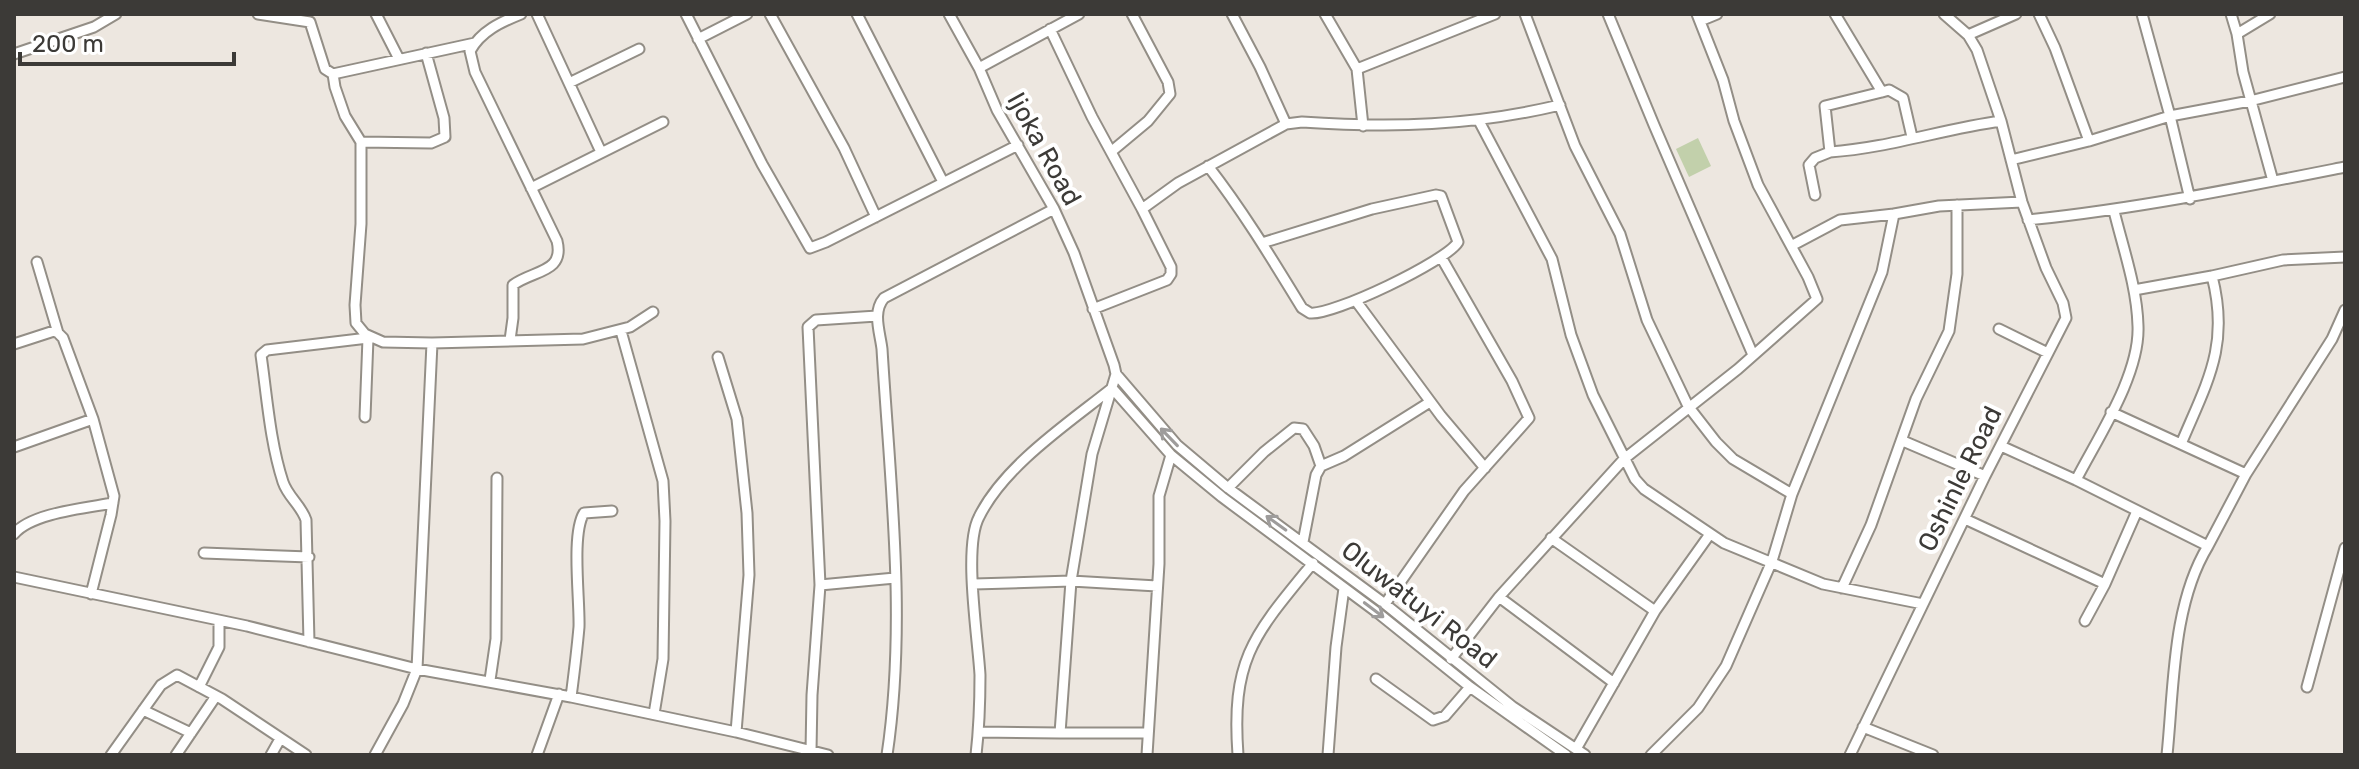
<svg xmlns="http://www.w3.org/2000/svg" width="2359" height="769" font-family="Rubik,sans-serif">
<rect width="100%" height="100%" fill="#ede7e0"/>
<path fill="#c2d0ab" d="M1698,138l13,28 -22,11 -13,-28z"/>
<g fill="none" stroke-linecap="round" stroke-linejoin="round">
<g stroke="#938e86" stroke-width="13">
<path id="minor" d="M258,14l52,8 15,47 8,5 2,13 10,29 16,26v82l-6,81 1,18 9,11 18,8 49,1 151,-4 47,-12 23,-15
M376,14l23,45
M537,14l64,138
M686,14l76,150 48,84 16,-6 192,-97
M770,14l74,134 32,69
M857,14l86,168
M949,14l30,54 18,42 57,99 20,44 40,112 2,9 -24,80 -21,127 86,5
M1232,14l28,53 26,57
M1325,14l32,55 6,57
M1525,14l50,132 45,88 27,86 41,86 28,36 17,17 59,35
M1608,14l46,111 99,230
M2039,14l16,34 34,93
M2231,14l6,20 6,38 30,109
M1700,21l17,-7
M1050,29l42,88 50,92
M2237,34l33,-20
M1968,35l48,-21
M698,39l49,-25
M14,54l80,-27 22,-13
M979,68l100,-54
M1357,69l138,-55
M333,74l142,-31
M569,83l70,-34
M1882,92l7,-2 14,8 9,39
M1479,121l73,138 19,76 22,60 42,84 9,10 80,54 99,41 100,20
M361,142l70,1 14,-6 -1,-19 -18,-65
M1112,151l36,-30 22,-27 -2,-12 -36,-68
M1830,152c58,-4 113,-23 171,-31
M2011,160l78,-19 81,-25 -28,-102
M1208,166c35,45 64,93 94,142l8,5c22,3 137,-52 148,-71l-17,-46 -5,-1 -64,14 -110,34
M531,188l132,-66
M1815,195l-6,-30 6,-7 15,-6 -5,-46 57,-14 -47,-78
M2190,199l-20,-83 80,-15 95,-24
M2028,220c107,-11 211,-32 317,-53
M1791,246l49,-26 54,-6
M37,262l21,71 5,5 30,81 21,77 -3,19 -20,79
M2212,276l71,-16 62,-3
M2134,290l78,-14c18,70 -5,106 -31,168
M1356,301l85,115 44,52
M1093,309l74,-29 4,-6v-7l-29,-58 36,-26 108,-59 16,-2c90,6 170,4 258,-17
M1999,329l49,24
M621,331l42,150 2,40 -2,138 -9,55
M365,334l3,4 -3,79
M510,340l3,-22v-33c20,-15 52,-12 44,-44l-82,-169 -5,-21c11,-20 31,-29 51,-37
M14,344l40,-13 4,2
M718,357l19,62 10,94 2,62 -13,157
M1116,374l61,71 51,43 157,116 128,103 72,48
M1112,388l59,67 51,42 156,116 92,74 96,68
M2111,412l135,62
M1903,441l82,35
M2001,446l75,34 132,66 38,-72 86,-135 13,-29
M14,447l79,-28
M1321,466l23,-10 86,-54
M2076,480c22,-43 64,-105 62,-154 -1,-39 -15,-78 -24,-115
M1228,488l36,-36 30,-24 9,1 11,17 7,20 -5,9 -13,67
M1965,519l140,65 32,-73
M14,534c17,-21 72,-26 99,-31
M1551,538l104,73
M204,553l105,4
M14,577l233,49 170,43 154,28 165,35 92,23
M974,584l97,-3 -11,152h87
M820,585l75,-7
M1842,588l29,-63 45,-126 33,-68 8,-57v-69
M1499,597l115,86
M1385,604l79,-113 65,-73 -17,-37 -71,-124
M2085,621l20,-37
M309,642l-3,-122c-5,-15 -18,-23 -23,-38 -13,-40 -16,-85 -22,-127l6,-5 101,-12
M1451,659l48,-62 125,-138 114,-90 79,-70 -9,-22 -50,-92 -24,-64 -11,-41 -26,-66
M1376,679l57,41 12,-4 25,-29
M490,680l6,-41 1,-161
M199,687l20,-40v-26
M2307,687l38,-139
M571,697c3,-23 6,-47 8,-70 1,-27 -8,-93 5,-114l28,-2
M143,710l48,23
M1863,727l70,28
M978,732l82,1
M1576,749l79,-138 55,-77
M811,751l1,-56 8,-110 -12,-258 8,-7 61,-4
M111,755l50,-70 16,-10 45,24 84,56
M176,755l40,-59
M271,755l9,-16
M375,755l28,-51 14,-35 15,-326
M537,755l22,-61
M887,755c20,-134 3,-272 -5,-406 -2,-17 -10,-37 2,-51l170,-89
M976,755c3,-26 4,-53 4,-80 -2,-37 -17,-128 -1,-158 25,-51 88,-93 132,-128
M1147,755l12,-191v-68l12,-41
M1238,755c-7,-97 16,-120 75,-192
M1328,755l8,-108 8,-59
M1651,755l47,-47 28,-42 46,-105 20,-67 90,-222 12,-58 45,-8 83,-4
M1850,755l135,-279 81,-158 -3,-15 -17,-35 -24,-66 -21,-81 -24,-71 -9,-15 -24,-21
M2167,755c7,-68 5,-150 41,-209"/>
</g>
<use href="#minor" stroke="#fff" stroke-width="9"/>
</g>
<defs><path id="oneway-shaft" d="M-6 0H5M1.5-3L5.5 0L1.5 3" fill="none" stroke-width="1.6" stroke-linecap="round" stroke-linejoin="round" transform="scale(2)"/></defs>
<g stroke="#9e9c9b">
<use href="#oneway-shaft" transform="translate(1169 437) rotate(-134)"/>
<use href="#oneway-shaft" transform="translate(1276 523) rotate(-144)"/>
<use href="#oneway-shaft" transform="translate(1374 610) rotate(37)"/>
</g>
<g text-anchor="middle" dominant-baseline="central" stroke-width="8" stroke-linejoin="round" paint-order="stroke">
<g font-size="26" fill="#3c3a37" stroke="#fff">
<text transform="translate(1044 149) rotate(61)">Ijoka Road</text>
<text transform="translate(1960 479) rotate(-64)">Oshinle Road</text>
<text transform="translate(1419 605) rotate(38)">Oluwatuyi Road</text>
</g>
</g>
<rect width="2359" height="769" fill="none" stroke="#3c3a37" stroke-width="32"/>
<path d="M20 52v12h214v-12" fill="none" stroke="#3c3a37" stroke-width="4"/>
<text x="32" y="52" font-size="24" fill="#3c3a37" stroke="#ffffff" stroke-width="6" paint-order="stroke">200 m</text>
</svg>
